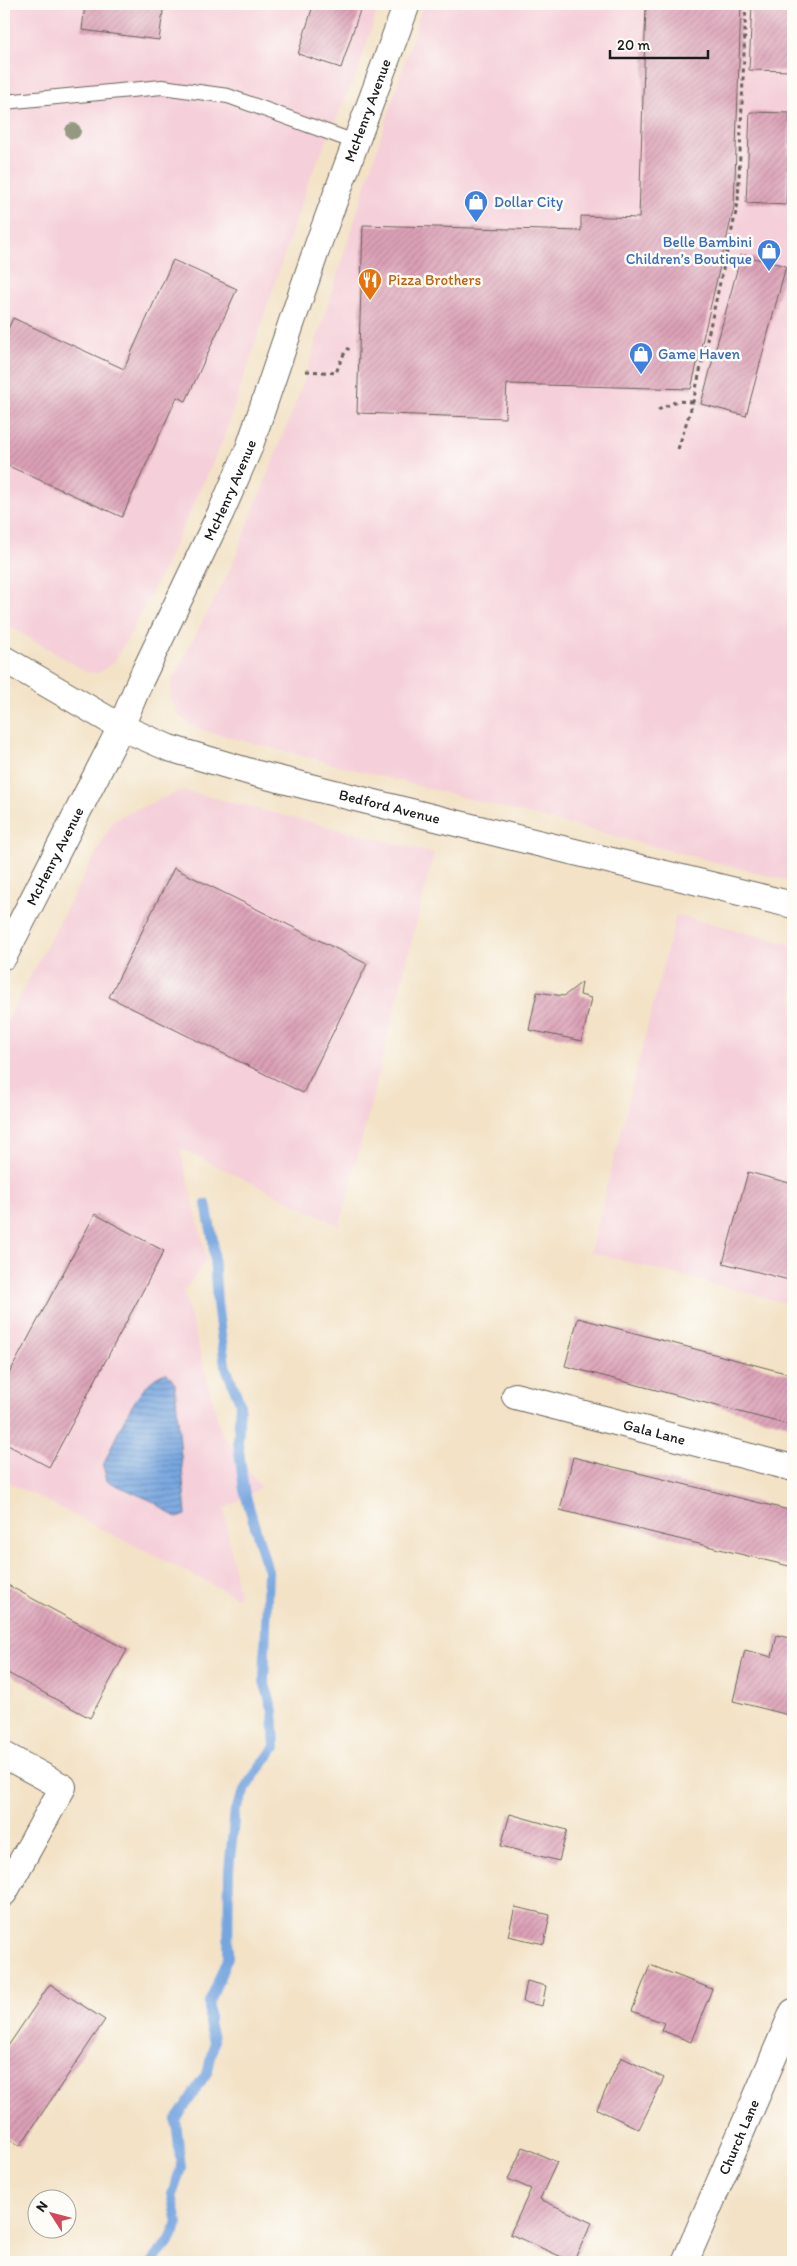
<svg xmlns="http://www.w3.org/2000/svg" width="797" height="2266" font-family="Itim,sans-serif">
<defs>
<pattern id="water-rules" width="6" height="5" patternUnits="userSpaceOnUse" patternTransform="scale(1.25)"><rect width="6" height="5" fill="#76a6e0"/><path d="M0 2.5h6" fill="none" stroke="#6086b5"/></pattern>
<pattern id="building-hatch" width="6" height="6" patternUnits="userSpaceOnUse" patternTransform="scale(1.25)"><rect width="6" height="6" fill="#dba0b6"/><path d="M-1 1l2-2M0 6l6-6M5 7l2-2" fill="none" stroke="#bb899c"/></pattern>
</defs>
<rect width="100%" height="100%" fill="#fdfcf7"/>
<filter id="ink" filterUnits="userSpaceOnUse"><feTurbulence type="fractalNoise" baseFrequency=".02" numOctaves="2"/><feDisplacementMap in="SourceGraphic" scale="10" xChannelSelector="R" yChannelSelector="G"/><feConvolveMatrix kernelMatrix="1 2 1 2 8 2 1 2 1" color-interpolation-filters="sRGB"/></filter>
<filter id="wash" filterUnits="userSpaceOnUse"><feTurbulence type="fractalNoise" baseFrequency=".0096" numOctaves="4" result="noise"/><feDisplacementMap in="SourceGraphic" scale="20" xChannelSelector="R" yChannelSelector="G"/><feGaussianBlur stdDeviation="1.12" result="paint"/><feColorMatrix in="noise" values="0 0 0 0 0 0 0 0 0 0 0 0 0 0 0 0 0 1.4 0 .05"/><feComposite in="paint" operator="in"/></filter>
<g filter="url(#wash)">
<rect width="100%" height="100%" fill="#f3e2c6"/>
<path fill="#f5cfd9" d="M4,4h375l-19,61 -51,115 -85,258 -53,115 -37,74 -20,35 -16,11 -11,-1 -83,-49z
M423,4h370v878l-584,-150 -19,-7 -11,-10 -9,-17 2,-18 60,-115 70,-179z
M182,790l252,63 -94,373 -160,-78 27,111 -23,32 37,141 40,55 -37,22 15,89 -235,-118v-454l110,-207z
M676,915l117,30v360l-203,-53z"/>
<path fill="url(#water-rules)" stroke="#49617e" d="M167,1373l8,11 11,131 -9,3 -25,-17 -45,-20 -4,-15c11,-25 36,-89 64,-93z"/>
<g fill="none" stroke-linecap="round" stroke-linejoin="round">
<path stroke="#76a6e0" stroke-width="10" d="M152,2262l17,-20 9,-19 -6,-29 9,-26 -5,-48 32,-49 6,-29 -5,-19v-20l19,-46 1,-87 6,-60 15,-29 25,-34 -2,-36 -9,-30 4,-110 -24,-81 -6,-47 2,-40 -15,-38 -8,-62 -4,-63 -7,-36"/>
</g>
<g id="blocks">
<path fill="url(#building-hatch)" d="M85,4h79l-5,36 -77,-10z
M296,4h66l-21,64 -43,-14 14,-45z
M646,4h95l-7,203 -43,182 -184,-5 -2,34 -148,-5 6,-188 218,6v-15l58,2z
M752,4h41v67l-44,-1z
M750,112l40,1 -4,92 -40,-2z
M741,255l45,11 -40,150 -45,-12z
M173,260l64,29 -51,112 -9,-4 -55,120 -118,-53v-126l9,-20 111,51z
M174,868l193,96 -64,129 -194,-96z
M582,982l-2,13 11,3 -9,43 -53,-11 8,-38 27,4z
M748,1172l45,12v97l-70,-18z
M95,1214l69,37 -115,216 -45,-24v-60z
M578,1318l215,57v51l-228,-60z
M573,1457l220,54v56l-233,-57z
M4,1583l123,67 -37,68 -86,-47z
M777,1635l16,4v77l-60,-15 12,-51 27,7z
M510,1814l57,16 -8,31 -58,-15z
M515,1907l35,8 -6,29 -36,-8z
M650,1965l62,24 -21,53 -30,-12 3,-7 -32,-12z
M527,1981l19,5 -4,20 -19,-4z
M50,1984l55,36 -85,126 -16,-11v-83z
M621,2057l43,21 -25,51 -42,-20z
M523,2147l34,15 -17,37 52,24 -19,39 -63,-28 21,-45 -23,-10z"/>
</g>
</g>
<g filter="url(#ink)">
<use href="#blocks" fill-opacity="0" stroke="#676158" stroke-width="1"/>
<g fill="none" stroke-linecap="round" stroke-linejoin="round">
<g stroke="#676158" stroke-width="16">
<path id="lane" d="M4,102l158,-15 66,9 127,46"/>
</g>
<g stroke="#676158" stroke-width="28">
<g id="street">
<path id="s1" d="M4,659l117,68 48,21 85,25 238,59 301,73"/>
<path id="s2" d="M4,956l117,-229 19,-46 81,-169 28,-64 71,-209 87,-235"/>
<path id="s3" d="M515,1396l278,72"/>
<path d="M4,1755l59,32 -59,106"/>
<path id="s4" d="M685,2262l108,-250"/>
</g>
</g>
<path stroke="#676158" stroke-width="3" stroke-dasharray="4 4" stroke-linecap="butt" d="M306,371l30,2 6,-16 7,-9
M658,410l19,-9 16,1
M678,449l15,-47 45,-199 8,-199"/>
<use href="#lane" stroke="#fff" stroke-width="14"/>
<use href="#street" stroke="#fff" stroke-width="26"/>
</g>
<circle fill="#949a81" cx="73" cy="131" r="8"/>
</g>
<defs>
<g id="shop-pin" transform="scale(1.25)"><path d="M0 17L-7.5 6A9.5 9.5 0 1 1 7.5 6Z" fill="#3f7fe0" stroke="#fdfcf7"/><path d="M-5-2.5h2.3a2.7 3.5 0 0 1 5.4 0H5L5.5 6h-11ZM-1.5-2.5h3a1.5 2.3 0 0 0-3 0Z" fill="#fff"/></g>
<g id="restaurant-pin" transform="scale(1.25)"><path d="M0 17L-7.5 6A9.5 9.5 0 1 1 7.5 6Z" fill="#e8710a" stroke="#fdfcf7"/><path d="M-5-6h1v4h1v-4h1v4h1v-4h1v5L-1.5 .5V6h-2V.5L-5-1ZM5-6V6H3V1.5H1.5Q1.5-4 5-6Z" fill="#fff"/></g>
</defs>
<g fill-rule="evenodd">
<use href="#shop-pin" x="476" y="202"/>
<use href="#shop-pin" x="769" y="251"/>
<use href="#restaurant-pin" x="370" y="280"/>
<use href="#shop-pin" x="641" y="354"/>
</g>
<g text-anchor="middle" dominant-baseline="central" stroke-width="5" stroke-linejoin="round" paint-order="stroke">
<g font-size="15" fill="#1c1c1c" stroke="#fdfcf7">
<text stroke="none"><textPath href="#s2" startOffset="922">McHenry Avenue</textPath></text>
<text stroke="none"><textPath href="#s2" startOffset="518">McHenry Avenue</textPath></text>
<text stroke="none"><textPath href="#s1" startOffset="416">Bedford Avenue</textPath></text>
<text stroke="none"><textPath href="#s2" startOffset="112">McHenry Avenue</textPath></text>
<text stroke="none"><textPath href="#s3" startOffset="144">Gala Lane</textPath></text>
<text stroke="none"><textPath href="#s4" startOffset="136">Church Lane</textPath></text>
</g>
<g font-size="15" fill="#366cbe" stroke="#fdfcf7" text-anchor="start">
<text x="494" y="202">Dollar City</text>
<text x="752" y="242" text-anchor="end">Belle Bambini<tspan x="752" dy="17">Children’s Boutique</tspan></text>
<text x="658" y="354">Game Haven</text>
</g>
<g font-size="15" fill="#c56008" stroke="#fdfcf7" text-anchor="start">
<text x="388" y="280">Pizza Brothers</text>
</g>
</g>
<rect width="797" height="2266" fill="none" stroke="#fdfcf7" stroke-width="20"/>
<g transform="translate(52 2214) rotate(306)"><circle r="24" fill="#fdfcf7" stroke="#a3a29f"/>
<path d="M0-4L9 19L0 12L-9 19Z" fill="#d1495b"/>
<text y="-8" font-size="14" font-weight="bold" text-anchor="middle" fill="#1c1c1c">N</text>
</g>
<path d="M610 50v8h98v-8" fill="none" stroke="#1c1c1c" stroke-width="2.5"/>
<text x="617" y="50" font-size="15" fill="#1c1c1c" stroke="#fdfcf7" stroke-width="4" paint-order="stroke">20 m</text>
</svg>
